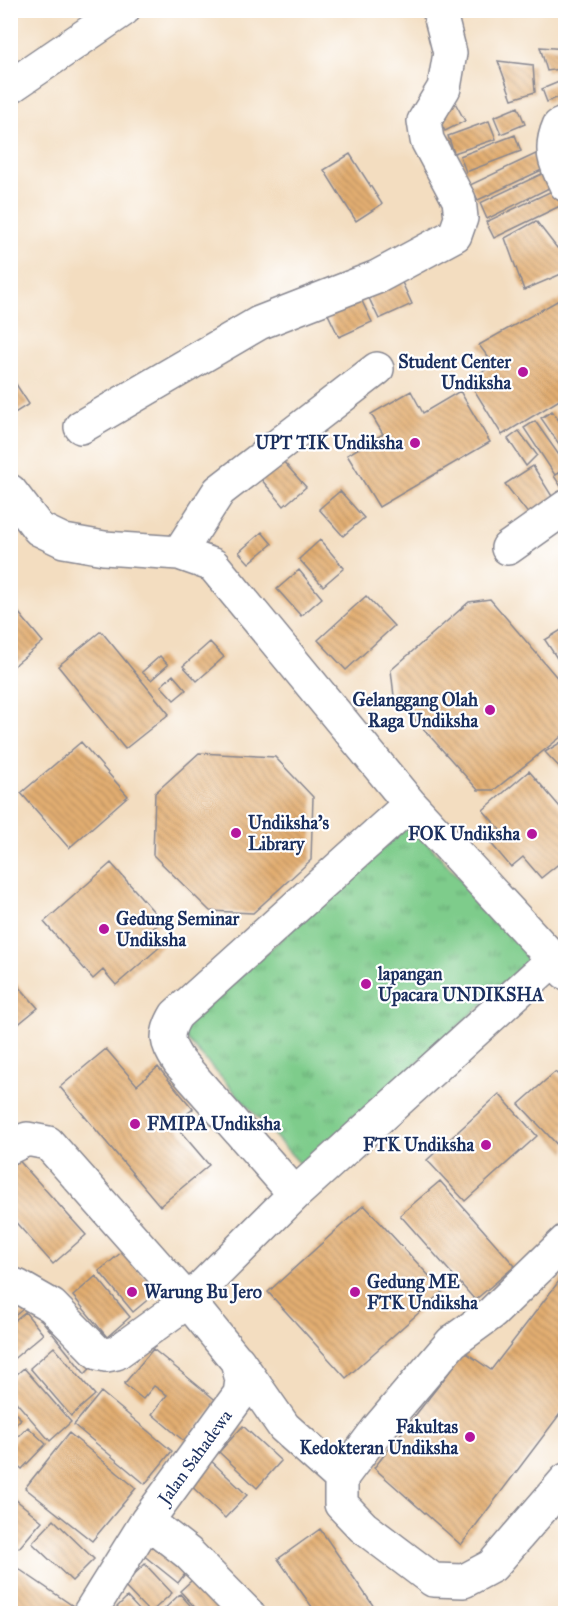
<svg xmlns="http://www.w3.org/2000/svg" width="576" height="1624" font-family="'IM FELL Great Primer',serif">
<defs>
<pattern id="grass-tufts" width="24" height="20" patternUnits="userSpaceOnUse" patternTransform="scale(1.5)"><rect width="24" height="20" fill="#7ecc8b"/><path d="M3 7l-1-3M5 7V3M7 7l1-3M15 17l-1-3M17 17v-4M19 17l1-3" fill="none" stroke="#66a675"/></pattern>
<pattern id="building-back-hatch" width="6" height="6" patternUnits="userSpaceOnUse" patternTransform="scale(1.5)"><rect width="6" height="6" fill="#e3ae71"/><path d="M-1 5l2 2M0 0l6 6M5-1l2 2" fill="none" stroke="#b78e60"/></pattern>
</defs>
<rect width="100%" height="100%" fill="#fff"/>
<filter id="ink" filterUnits="userSpaceOnUse"><feTurbulence type="fractalNoise" baseFrequency=".0167" numOctaves="2"/><feDisplacementMap in="SourceGraphic" scale="12" xChannelSelector="R" yChannelSelector="G"/><feConvolveMatrix kernelMatrix="1 2 1 2 8 2 1 2 1" color-interpolation-filters="sRGB"/></filter>
<filter id="wash" filterUnits="userSpaceOnUse"><feTurbulence type="fractalNoise" baseFrequency=".008" numOctaves="4" result="noise"/><feDisplacementMap in="SourceGraphic" scale="24" xChannelSelector="R" yChannelSelector="G"/><feGaussianBlur stdDeviation="1.35" result="paint"/><feColorMatrix in="noise" values="0 0 0 0 0 0 0 0 0 0 0 0 0 0 0 0 0 1.4 0 .05"/><feComposite in="paint" operator="in"/></filter>
<g filter="url(#wash)">
<rect width="100%" height="100%" fill="#f3ddc0"/>
<path fill="url(#grass-tufts)" stroke="#4c7e74" stroke-width="1.5" d="M410,824l123,135 -231,207 -123,-135z"/>
<g id="blocks">
<path fill="url(#building-back-hatch)" d="M540,47l26,2v19l-19,3z
M498,61l35,4 2,27 -23,7z
M566,79v15l-19,8 -5,-13z
M453,99l12,22 -20,10 -12,-22z
M518,107l7,17 -24,10 -7,-17z
M489,121l7,18 -42,14 -6,-17z
M515,135l6,16 -55,21 -6,-16z
M540,152l6,16 -68,32 -8,-15z
M350,154l32,50 -26,17 -32,-51z
M550,170l5,15 -68,34 -7,-16z
M556,189l6,16 -68,33 -8,-16z
M536,221l21,27h9v24l-42,18 -19,-52z
M400,278l12,26 -33,15 -12,-25z
M566,296v100l-64,39 -34,-55 26,-15 -15,-20z
M360,297l12,25 -33,15 -12,-25z
M10,375l19,29 -19,12z
M411,391l12,22 37,-22 30,51 -111,65 -32,-52 36,-21 -12,-20z
M552,411l14,19v24l-25,-36z
M535,421l31,44v3l-11,7 -31,-47z
M519,431l18,24 -11,11 -18,-27z
M282,460l24,27 -22,19 -24,-28z
M533,466l22,35 -22,19 -28,-36z
M566,469v25l-12,-18z
M340,491l24,27 -21,18 -24,-27z
M262,532l10,12 -23,19 -10,-11z
M320,540l24,28 -21,18 -24,-27z
M299,570l23,28 -21,18 -24,-27z
M366,596l28,30 -48,44 -28,-30z
M490,599l76,89v45l-72,57h-16l-84,-94 -3,-26 78,-68z
M13,606l30,36 -33,27v-61z
M566,627v45l-21,-32z
M101,631l68,83 -44,35 -67,-83z
M210,642l14,15 -27,24 -14,-15z
M160,656l8,9 -17,15 -9,-8z
M173,675l13,15 -12,10 -13,-14z
M566,739v35l-21,-22z
M81,742l47,54 -59,52 -48,-55z
M199,753l76,4 38,40 -2,63 -58,53 -43,-2 -57,-56 2,-62z
M529,771l37,43v44l-25,20 -18,-21 -12,10 -22,-26 12,-10 -18,-21z
M111,863l51,58 -12,10 12,14 -46,40 -13,-15 -10,9 -49,-57z
M10,976l28,32 -28,23z
M106,1049l31,36 21,-18 35,42 -19,15 35,41 -49,41 -100,-119z
M555,1072l11,10v72l-47,-50z
M499,1094l38,42 -72,65 -38,-41z
M14,1155l72,80 -33,29 -43,-48v-58z
M440,1181l75,85 -40,34 -75,-85z
M364,1205l79,86 -97,87 -78,-86z
M123,1251l34,41 -24,20 -34,-41z
M566,1272v134l-105,139 -87,-77 91,-116 26,18z
M96,1276l34,41 -23,20 -34,-41z
M10,1295l13,14 -13,11z
M32,1308l67,51 -14,15z
M25,1312l18,22 -33,28v-38z
M54,1347l41,48 -24,21 -41,-48z
M153,1349l65,53 -33,40 -33,-28 15,-19 -13,-9 -11,13 -19,-15z
M24,1368l47,54 -21,19 -40,-46v-15z
M101,1392l71,59 -27,33 -71,-59z
M10,1408l11,11 -11,11z
M243,1426l38,35 -24,27 -38,-36z
M28,1427l18,17 -24,25 -12,-10v-14z
M69,1433l67,55 -44,53 -67,-53z
M207,1457l40,38 -22,23 -40,-38z
M10,1495l32,26 -23,27 -9,-7z
M54,1520l40,39 -22,22 -40,-38z
M154,1528l40,34 -16,21 -36,-29z
M320,1529l59,85h-62l-39,-55z
M145,1564l27,29 -22,20 -27,-28z
M13,1565l60,41 -5,8h-45l-13,-10v-35z
M202,1571l27,29 -15,14h-13l-21,-23z
M180,1594l18,20h-39z
M127,1597l16,17h-33z"/>
</g>
</g>
<g filter="url(#ink)">
<use href="#blocks" fill-opacity="0" stroke="#87868f" stroke-width="1.5"/>
<g fill="none" stroke-linecap="round" stroke-linejoin="round">
<g stroke="#87868f" stroke-width="36">
<path id="minor" d="M10,87l113,-77
M566,123l-7,3c-10,23 -4,37 7,59
M81,427l178,-104 118,-46 78,-42 6,-17 -2,-18 -32,-60 -3,-19 20,-33 6,-35 -11,-43
M10,491l29,38 25,12 40,7 75,5 34,12 197,239 156,169
M508,548l58,-41
M179,553l40,-62 158,-122
M10,1147l17,-8 21,4 140,158 49,60 5,19 -2,14 -93,127 -58,93
M295,1194l-116,-132c-13,-19 -15,-27 -3,-47l234,-211
M566,1241l-74,72 -40,29 -75,88 -36,48v26l22,23 70,53 31,1 28,-15 74,-86
M10,1284l7,2 35,20 46,47 8,2 10,-2 72,-52 107,-107 258,-234
M238,1361l46,66 57,51
M147,1521l41,32 60,61"/>
</g>
<use href="#minor" stroke="#fff" stroke-width="33"/>
</g>
</g>
<g fill="#b5179e" stroke="#fff" stroke-width="2">
<circle cx="523" cy="372" r="6"/>
<circle cx="415" cy="443" r="6"/>
<circle cx="490" cy="710" r="6"/>
<circle cx="236" cy="833" r="6"/>
<circle cx="532" cy="834" r="6"/>
<circle cx="104" cy="929" r="6"/>
<circle cx="366" cy="984" r="6"/>
<circle cx="135" cy="1124" r="6"/>
<circle cx="486" cy="1145" r="6"/>
<circle cx="132" cy="1292" r="6"/>
<circle cx="355" cy="1292" r="6"/>
<circle cx="470" cy="1437" r="6"/>
</g>
<g text-anchor="middle" dominant-baseline="central" stroke-width="4.5" stroke-linejoin="round" paint-order="stroke">
<g font-size="18" font-weight="bold" fill="#1b2f5e" stroke="#fff" text-anchor="end">
<text x="511" y="362">Student Center<tspan x="511" dy="21">Undiksha</tspan></text>
<text x="403" y="443">UPT TIK Undiksha</text>
<text x="478" y="700">Gelanggang Olah<tspan x="478" dy="21">Raga Undiksha</tspan></text>
<text x="248" y="823" text-anchor="start">Undiksha's<tspan x="248" dy="21">Library</tspan></text>
<text x="520" y="834">FOK Undiksha</text>
<text x="116" y="919" text-anchor="start">Gedung Seminar<tspan x="116" dy="21">Undiksha</tspan></text>
<text x="378" y="974" text-anchor="start">lapangan<tspan x="378" dy="21">Upacara UNDIKSHA</tspan></text>
<text x="147" y="1124" text-anchor="start">FMIPA Undiksha</text>
<text x="474" y="1145">FTK Undiksha</text>
<text x="367" y="1282" text-anchor="start">Gedung ME<tspan x="367" dy="21">FTK Undiksha</tspan></text>
<text x="144" y="1292" text-anchor="start">Warung Bu Jero</text>
<text x="458" y="1427">Fakultas<tspan x="458" dy="21">Kedokteran Undiksha</tspan></text>
</g>
<g font-size="18" fill="#1b2f5e" stroke="#fff">
<text transform="translate(195 1457) rotate(-54)">Jalan Sahadewa</text>
</g>
</g>
<rect width="576" height="1624" fill="none" stroke="#fff" stroke-width="36"/>
</svg>
